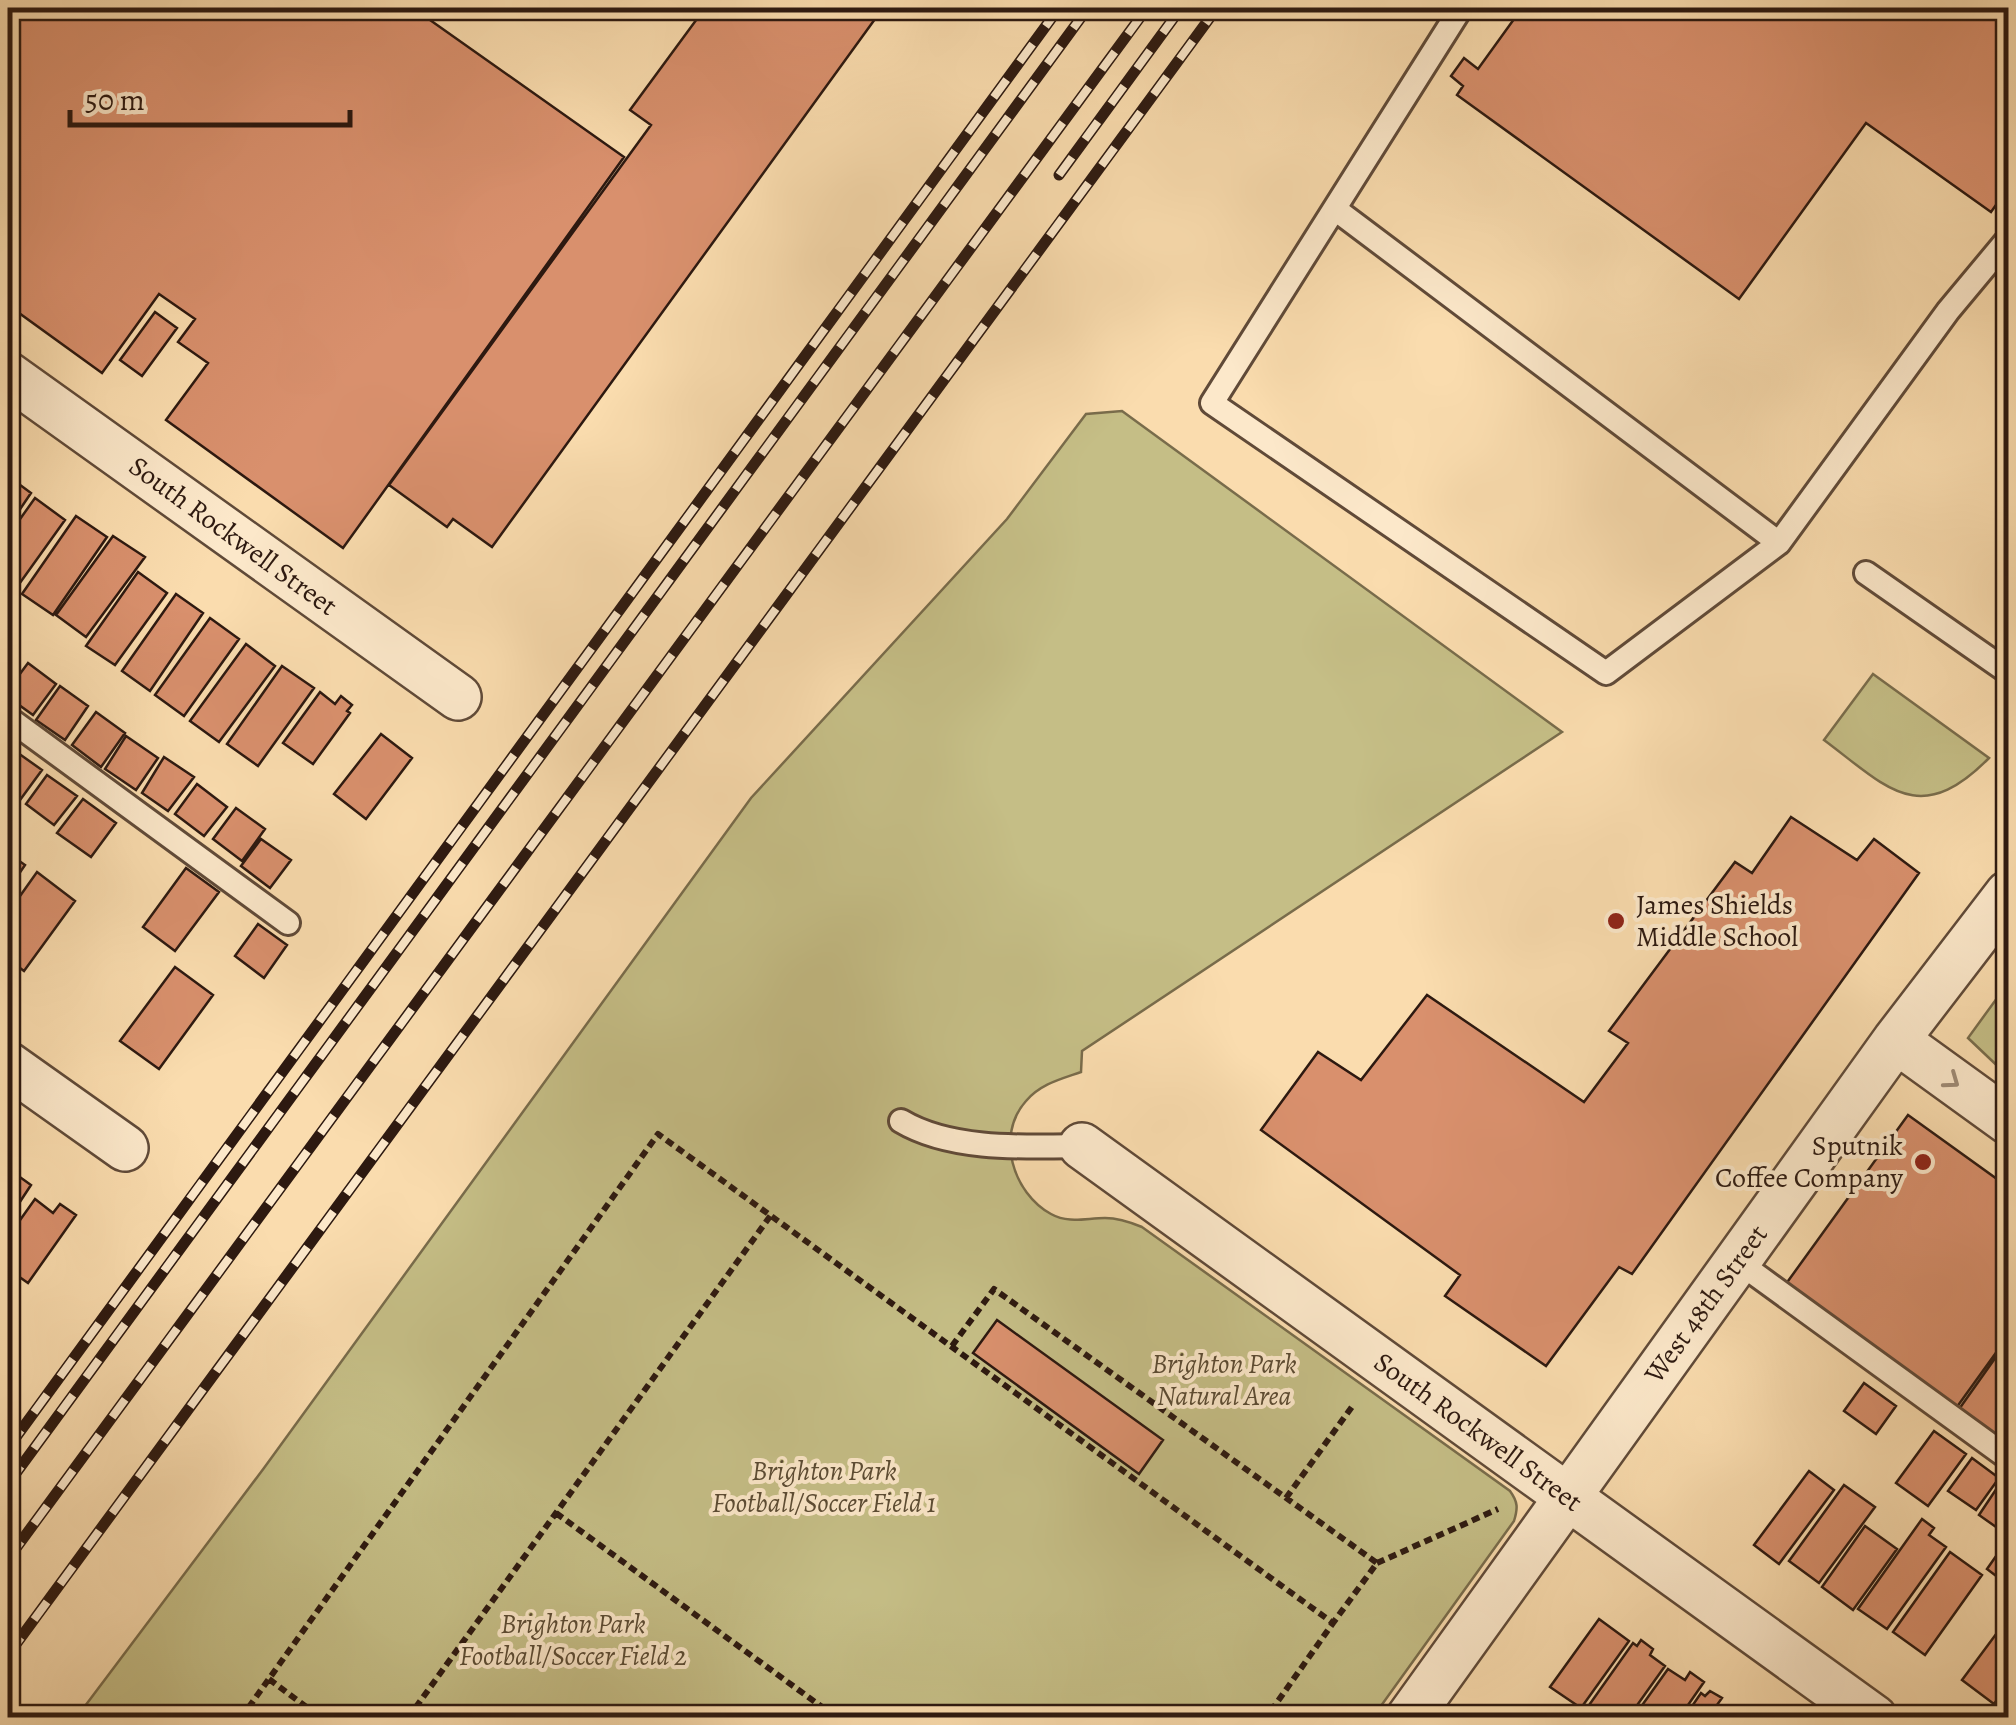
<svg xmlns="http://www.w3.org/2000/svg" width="2016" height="1725" viewBox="0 0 2016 1725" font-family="Alegreya,serif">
<rect width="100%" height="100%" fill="#fadcae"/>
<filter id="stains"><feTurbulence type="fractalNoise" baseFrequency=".002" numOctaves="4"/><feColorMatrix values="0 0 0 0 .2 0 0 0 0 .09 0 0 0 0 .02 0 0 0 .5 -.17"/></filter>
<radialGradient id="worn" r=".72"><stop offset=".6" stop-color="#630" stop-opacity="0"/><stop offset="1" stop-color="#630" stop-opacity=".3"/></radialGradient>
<path fill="#c5be86" stroke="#796c4b" stroke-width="2.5" d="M 1122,411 L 1562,732 L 1082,1051 L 1081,1072 C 1061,1079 1040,1084 1026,1101 C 995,1136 1013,1193 1051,1214 C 1069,1224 1086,1218 1105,1218 C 1118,1218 1130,1222 1142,1227 L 1510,1491 C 1518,1502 1518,1508 1514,1521 L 1373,1717 L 76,1718 L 264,1468 L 751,798 L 1007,519 L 1086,414 Z
M 1873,674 L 1989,758 C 1919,829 1887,787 1824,740 Z
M 2008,983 L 2008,1076 L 1968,1038 Z"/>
<path fill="#d9906d" stroke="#2d1910" stroke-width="2.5" d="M 8,8 L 413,8 L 624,157 L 343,548 L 166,420 L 208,363 L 178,342 L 195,319 L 159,294 L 102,373 L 8,305 Z
M 705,8 L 883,8 L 492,547 L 453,519 L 447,527 L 389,485 L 651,125 L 630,110 Z
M 1522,8 L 2008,8 L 2008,188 L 1991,212 L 1866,123 L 1739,299 L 1457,95 L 1463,86 L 1451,76 L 1464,58 L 1478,69 Z
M 155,312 L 177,328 L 142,376 L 120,360 Z
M 8,476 L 31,493 L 8,527 Z
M 35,498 L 65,520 L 12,594 L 8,591 L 8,536 Z
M 76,516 L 107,537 L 53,615 L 22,594 Z
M 113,536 L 145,557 L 86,637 L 56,615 Z
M 138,572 L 167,593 L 115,665 L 86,646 Z
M 176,594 L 203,613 L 150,691 L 122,671 Z
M 210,618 L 239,639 L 184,716 L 155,695 Z
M 246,644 L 275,666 L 219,742 L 190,721 Z
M 28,663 L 56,684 L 33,715 L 8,697 L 8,690 Z
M 282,666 L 314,688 L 258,766 L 227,744 Z
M 60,686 L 88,706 L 65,740 L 36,720 Z
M 320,692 L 335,704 L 341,696 L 352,705 L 347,711 L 350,713 L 313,764 L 283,743 Z
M 96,712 L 125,733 L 101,767 L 72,745 Z
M 381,734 L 412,758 L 366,819 L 334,794 Z
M 126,736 L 158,758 L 136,790 L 105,769 Z
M 18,753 L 42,770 L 20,800 L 8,792 L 8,767 Z
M 164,757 L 194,777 L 168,811 L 142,793 Z
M 47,775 L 77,796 L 54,825 L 26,804 Z
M 197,784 L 227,807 L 204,836 L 175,814 Z
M 83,799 L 116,823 L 91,857 L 57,833 Z
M 236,808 L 265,829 L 242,861 L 213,839 Z
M 1791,817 L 1857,860 L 1874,839 L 1919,873 L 1632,1274 L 1619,1267 L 1546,1366 L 1445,1296 L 1460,1275 L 1261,1130 L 1318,1052 L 1361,1080 L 1427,995 L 1584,1102 L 1628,1043 L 1609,1031 L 1735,862 L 1752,873 Z
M 261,839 L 291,860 L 270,888 L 241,866 Z
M 8,853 L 25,865 L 8,890 Z
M 186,868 L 219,892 L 175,951 L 143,927 Z
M 37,872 L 75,901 L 24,971 L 8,959 L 8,913 Z
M 258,924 L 287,945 L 264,978 L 235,956 Z
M 175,967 L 213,995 L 159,1069 L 120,1041 Z
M 1908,1115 L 2008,1187 L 2008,1336 L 1954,1411 L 1783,1288 Z
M 17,1175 L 31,1185 L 8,1220 L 8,1182 L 11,1184 Z
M 35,1199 L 53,1213 L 60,1204 L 76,1215 L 28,1283 L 8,1269 L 8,1237 Z
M 997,1320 L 1163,1440 L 1139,1474 L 973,1353 Z
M 2008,1340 L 2008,1449 L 1957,1412 Z
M 1864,1383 L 1896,1406 L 1876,1434 L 1844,1411 Z
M 1934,1431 L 1966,1454 L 1928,1506 L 1896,1483 Z
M 1972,1458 L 1999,1478 L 1976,1510 L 1948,1491 Z
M 1809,1471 L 1834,1490 L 1779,1564 L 1754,1545 Z
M 2001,1482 L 2008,1487 L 2008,1530 L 2006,1534 L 1979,1515 Z
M 1844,1485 L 1875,1507 L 1819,1583 L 1789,1561 Z
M 1922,1519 L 1934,1528 L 1929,1535 L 1946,1547 L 1887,1629 L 1858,1609 Z
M 1865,1526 L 1897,1549 L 1853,1610 L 1822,1587 Z
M 2008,1539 L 2008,1585 L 1987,1569 Z
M 1950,1552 L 1982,1575 L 1925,1655 L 1893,1632 Z
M 2008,1618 L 2008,1684 L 1994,1704 L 1962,1680 Z
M 1599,1619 L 1629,1641 L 1581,1708 L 1550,1687 Z
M 1641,1640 L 1653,1649 L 1650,1655 L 1665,1666 L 1628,1718 L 1600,1718 L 1587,1708 L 1633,1643 L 1637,1646 Z
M 1668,1669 L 1685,1680 L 1690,1672 L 1704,1682 L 1679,1718 L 1633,1718 Z
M 1710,1691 L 1722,1698 L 1717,1705 L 1732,1715 L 1731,1718 L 1684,1718 L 1701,1693 L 1705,1696 Z"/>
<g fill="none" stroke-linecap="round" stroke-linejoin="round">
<defs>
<path id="service" d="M 1461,8 L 1212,403 L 1606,673 L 1779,543 L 1948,311 L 2008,239
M 1335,209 L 1779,543
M 1866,573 L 2008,672
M 8,718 L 288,923
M 901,1121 C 951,1151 1026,1147 1082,1146
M 1737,1261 L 2008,1458"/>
<path id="minor" d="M 8,375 L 458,697
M 1896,1040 L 2008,1121
M 8,1065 L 125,1148
M 1082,1146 L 1874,1718
M 1409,1718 L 1896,1040 L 2008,894"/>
</defs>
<use href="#service" stroke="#604a38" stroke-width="28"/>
<use href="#minor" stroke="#604a38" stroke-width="50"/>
<path stroke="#2d1910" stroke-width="6" stroke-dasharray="8 5" stroke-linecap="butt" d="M 952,1346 L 994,1289 L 1377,1563 L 1333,1623
M 1286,1498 L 1354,1404
M 556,1513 L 837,1718
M 1377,1563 L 1498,1509
M 269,1679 L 321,1718
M 241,1718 L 658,1134 L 1333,1623 L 1266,1718
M 408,1718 L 771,1215"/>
<use href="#service" stroke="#fce8ca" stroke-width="22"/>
<use href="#minor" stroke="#fce8ca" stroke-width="45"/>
<defs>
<path id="rail" d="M 1059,175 L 1181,8
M 8,1448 L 1059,8
M 8,1484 L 1088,8
M 8,1559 L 1147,8
M 8,1655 L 1217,8"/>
</defs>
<use href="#rail" stroke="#2d1910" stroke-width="11"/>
<use href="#rail" stroke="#fce8ca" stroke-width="8" stroke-dasharray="22" stroke-linecap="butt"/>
</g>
<defs><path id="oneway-chevron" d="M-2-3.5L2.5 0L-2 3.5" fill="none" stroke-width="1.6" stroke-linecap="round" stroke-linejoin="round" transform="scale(2.5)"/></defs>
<use stroke="#9f8b76" href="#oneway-chevron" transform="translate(1952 1081) rotate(36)"/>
<g fill="#8f2418" stroke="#fce8ca" stroke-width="4">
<circle cx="1616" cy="921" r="10"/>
<circle cx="1923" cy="1162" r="10"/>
</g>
<g text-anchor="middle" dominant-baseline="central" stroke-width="8" stroke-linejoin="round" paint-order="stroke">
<g font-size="28" fill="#2d1910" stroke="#fce8ca">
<text transform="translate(233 536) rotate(36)">South Rockwell Street</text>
<text transform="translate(1706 1304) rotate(-54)">West 48th Street</text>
<text transform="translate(1478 1432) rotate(36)">South Rockwell Street</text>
</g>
<g font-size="28" fill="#2d1910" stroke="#fce8ca" text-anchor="start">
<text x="1636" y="905">James Shields<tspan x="1636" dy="32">Middle School</tspan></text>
<text x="1903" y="1146" text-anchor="end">Sputnik<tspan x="1903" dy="32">Coffee Company</tspan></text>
</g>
<g font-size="28" font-style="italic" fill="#5b4b33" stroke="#fce8ca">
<text x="1224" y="1364">Brighton Park<tspan x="1224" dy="32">Natural Area</tspan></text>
<text x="824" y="1471">Brighton Park<tspan x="824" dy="32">Football/Soccer Field 1</tspan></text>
<text x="573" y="1624">Brighton Park<tspan x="573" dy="32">Football/Soccer Field 2</tspan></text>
</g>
</g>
<rect width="2016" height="1725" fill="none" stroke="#fadcae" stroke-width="40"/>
<rect x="10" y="10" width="1996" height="1705" fill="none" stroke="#2d1910" stroke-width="5"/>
<rect x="20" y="20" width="1976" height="1685" fill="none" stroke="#2d1910" stroke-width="2.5"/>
<path d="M70 110v15h280v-15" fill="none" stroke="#2d1910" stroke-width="5"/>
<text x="85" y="110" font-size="30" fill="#2d1910" stroke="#fce8ca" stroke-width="8" paint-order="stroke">50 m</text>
<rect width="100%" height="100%" filter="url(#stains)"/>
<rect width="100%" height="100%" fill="url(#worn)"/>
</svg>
